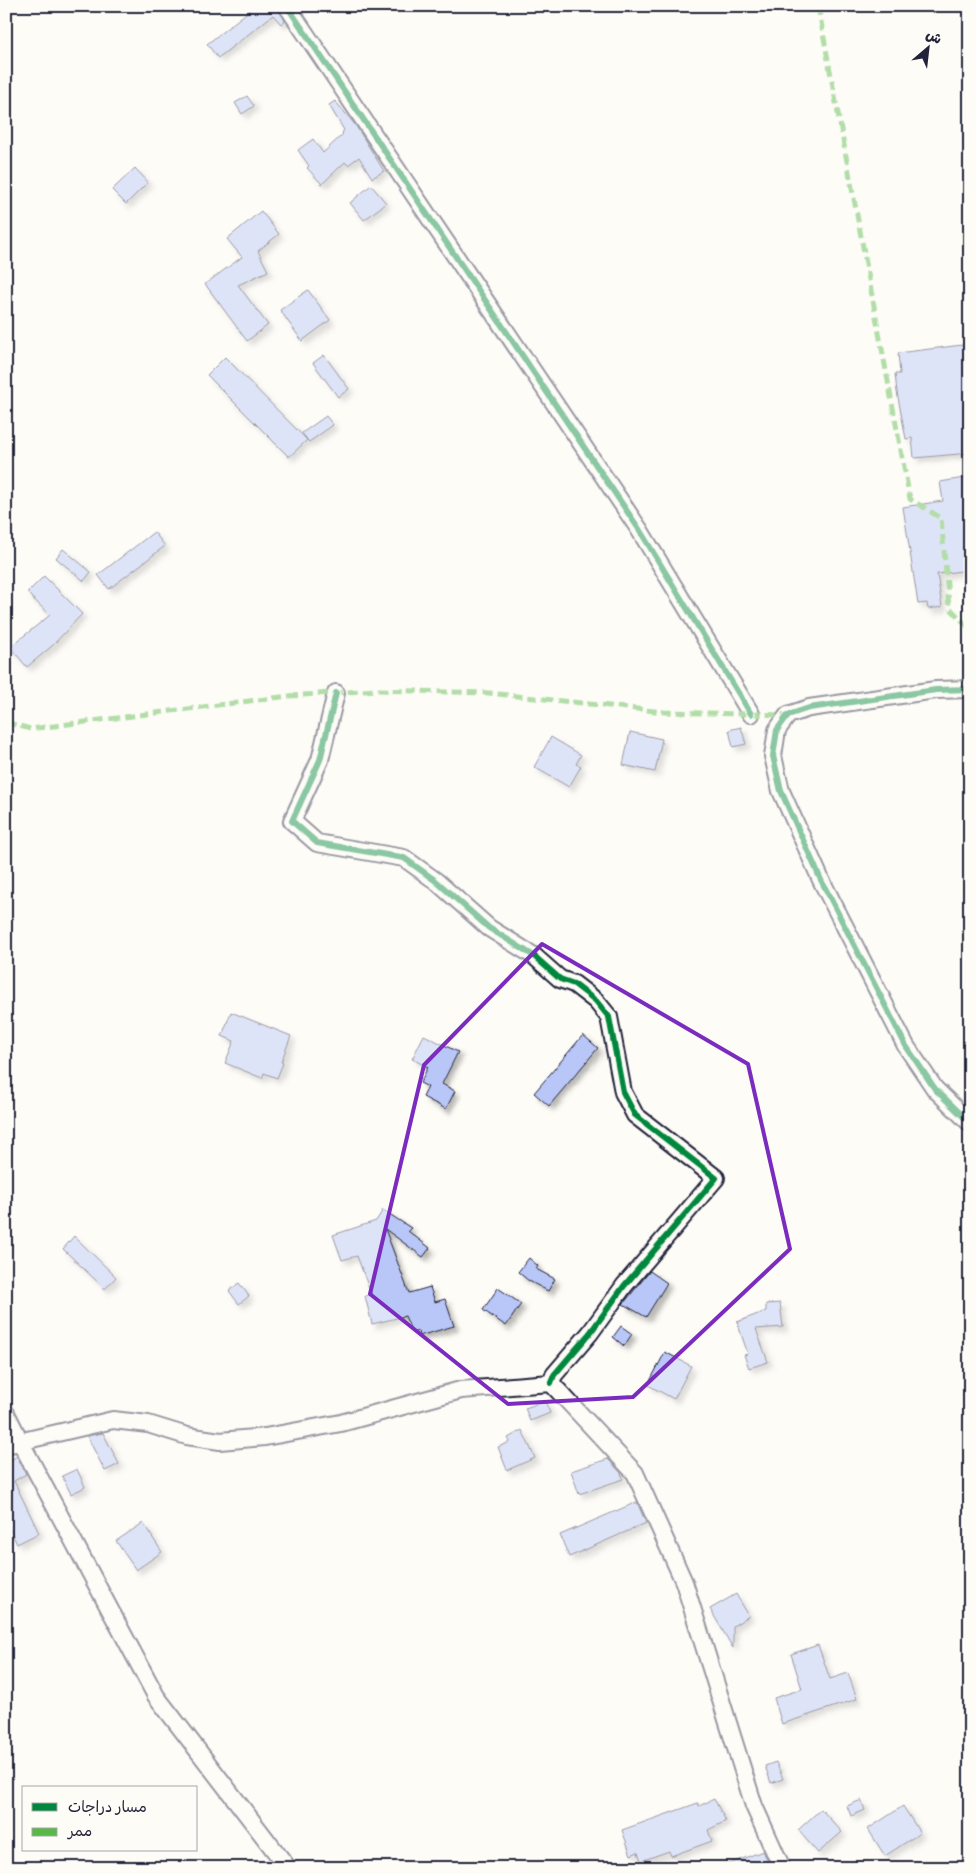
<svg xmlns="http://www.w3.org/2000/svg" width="976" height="1874" viewBox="0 0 976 1874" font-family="Delius,'Playpen Sans Arabic',sans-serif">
<defs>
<filter id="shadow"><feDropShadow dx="4.5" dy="4.5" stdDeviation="2.5" flood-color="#0004"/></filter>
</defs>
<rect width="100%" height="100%" fill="#fdfcf7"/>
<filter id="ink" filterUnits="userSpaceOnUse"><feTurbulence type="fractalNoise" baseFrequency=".02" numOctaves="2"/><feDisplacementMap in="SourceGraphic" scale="10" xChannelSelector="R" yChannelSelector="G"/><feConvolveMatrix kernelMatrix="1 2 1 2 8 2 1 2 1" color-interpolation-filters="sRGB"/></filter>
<g filter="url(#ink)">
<path fill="#b9c7f8" stroke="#22223b" filter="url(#shadow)" d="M 255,6 L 277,6 L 285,21 L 281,24 L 273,15 L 218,58 L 207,44 Z
M 247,96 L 254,106 L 242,114 L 235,103 Z
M 335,101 L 356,126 L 384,171 L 372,178 L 359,157 L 348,165 L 345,162 L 322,184 L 307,168 L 309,166 L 298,150 L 313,139 L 323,153 L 343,134 L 342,133 L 344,130 L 329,105 Z
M 135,168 L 148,182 L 126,204 L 112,190 Z
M 371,185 L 386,203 L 364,220 L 350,203 Z
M 261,211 L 279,234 L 258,251 L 268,271 L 238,285 L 268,325 L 247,341 L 205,284 L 242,257 L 227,239 Z
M 308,290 L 330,320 L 302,341 L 280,310 Z
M 970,344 L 970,453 L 914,458 L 912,438 L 906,439 L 897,392 L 895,374 L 900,374 L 898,353 Z
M 324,355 L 349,389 L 338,397 L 313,363 Z
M 225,357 L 307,440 L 289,457 L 207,375 Z
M 326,416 L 333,425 L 309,442 L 302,433 Z
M 970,477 L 970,570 L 937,574 L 942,607 L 928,609 L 927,603 L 918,604 L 903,507 L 943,501 L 940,482 Z
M 154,532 L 165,546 L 109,589 L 98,575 Z
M 63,549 L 91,572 L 84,581 L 56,558 Z
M 44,576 L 82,614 L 52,646 L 27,667 L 10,647 L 50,615 L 27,593 Z
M 741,727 L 746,744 L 733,747 L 729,730 Z
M 630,732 L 662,739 L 655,772 L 623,765 Z
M 551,737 L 581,755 L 576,764 L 581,766 L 569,787 L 534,767 Z
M 231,1012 L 291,1036 L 281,1062 L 283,1063 L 277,1078 L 264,1073 L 262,1078 L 225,1063 L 234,1041 L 222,1036 Z
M 424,1035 L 458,1052 L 442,1084 L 455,1091 L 446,1109 L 423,1097 L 428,1087 L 420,1083 L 428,1067 L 412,1059 Z
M 583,1035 L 598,1048 L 549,1106 L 534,1093 Z
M 383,1210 L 411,1228 L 408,1231 L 430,1248 L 423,1257 L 385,1229 L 409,1293 L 430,1287 L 435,1302 L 445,1299 L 454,1326 L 419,1336 L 418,1331 L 412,1333 L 405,1316 L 372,1324 L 365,1296 L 371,1294 L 357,1256 L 342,1260 L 333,1235 L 376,1221 Z
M 74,1236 L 116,1277 L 105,1289 L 63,1249 Z
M 529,1258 L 538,1266 L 536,1269 L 555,1279 L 548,1291 L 529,1281 L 518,1272 Z
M 650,1271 L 667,1283 L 646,1317 L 623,1304 Z
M 239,1283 L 249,1296 L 239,1304 L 229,1291 Z
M 498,1288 L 521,1304 L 506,1326 L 483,1310 Z
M 780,1303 L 783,1327 L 756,1329 L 768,1362 L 749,1368 L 744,1355 L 748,1354 L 737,1322 L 766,1311 L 766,1304 Z
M 621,1326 L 632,1334 L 624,1346 L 613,1337 Z
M 665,1352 L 691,1366 L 674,1399 L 648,1385 Z
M 545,1401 L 550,1413 L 530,1421 L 525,1408 Z
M 522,1430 L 535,1458 L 507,1470 L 498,1447 L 510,1442 L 508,1438 Z
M 103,1433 L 119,1464 L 105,1471 L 87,1436 Z
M 17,1456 L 26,1474 L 14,1481 L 39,1533 L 17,1544 L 6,1522 L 6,1463 Z
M 608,1459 L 621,1473 L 623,1479 L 579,1494 L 571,1471 Z
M 77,1469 L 85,1487 L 71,1494 L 62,1476 Z
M 637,1502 L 646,1523 L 569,1557 L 560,1535 Z
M 143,1523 L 162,1552 L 136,1570 L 116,1541 Z
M 736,1594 L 749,1616 L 733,1626 L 733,1648 L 710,1609 Z
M 818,1645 L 830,1679 L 848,1673 L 857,1699 L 782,1724 L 774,1698 L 802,1689 L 791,1654 Z
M 776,1762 L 783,1779 L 771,1783 L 765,1766 Z
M 714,1799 L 726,1821 L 708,1830 L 712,1841 L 671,1856 L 669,1851 L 641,1861 L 638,1852 L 631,1855 L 622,1830 L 698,1803 L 699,1806 Z
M 861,1800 L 865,1810 L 851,1816 L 847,1806 Z
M 903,1806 L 920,1833 L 885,1856 L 868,1829 Z
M 821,1809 L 842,1832 L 818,1853 L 798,1830 Z
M 763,1851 L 771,1868 L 721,1868 L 721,1867 Z"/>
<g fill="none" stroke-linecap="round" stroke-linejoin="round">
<defs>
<path id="street" d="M 287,6 L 639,529 L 751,714
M 970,689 L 936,690 L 809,708 L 788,715 L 777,730 L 773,756 L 781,791 L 821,880 L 906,1046 L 935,1089 L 970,1123
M 336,693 L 320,760 L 292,821 L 317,843 L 404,858 L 436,881 L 489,928 L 534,956 L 560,979 L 574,984 L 596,1001 L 609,1017 L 623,1092 L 635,1115 L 716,1178 L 624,1286 L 590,1333 L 554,1375 L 551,1383
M 551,1383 L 635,1473 L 684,1582 L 754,1806 L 782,1868
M 6,1413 L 20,1441 L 156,1696 L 288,1868
M 6,1445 L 113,1420 L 148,1424 L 187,1436 L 220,1441 L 265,1437 L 341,1423 L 461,1390 L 551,1383"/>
</defs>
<use href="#street" stroke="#22223b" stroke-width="20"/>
<use href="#street" stroke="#fdfcf7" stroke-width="16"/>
<path stroke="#58b947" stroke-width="5" stroke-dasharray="10 5" stroke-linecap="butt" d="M 818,6 L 910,499 L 941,518 L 949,607 L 970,629
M 6,722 L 30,729 L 289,696 L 377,690 L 489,693 L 664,712 L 788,715"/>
<defs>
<path id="cycleway" d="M 287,6 L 639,529 L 751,714
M 970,689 L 936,690 L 809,708 L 788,715 L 777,730 L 773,756 L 781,791 L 821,880 L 906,1046 L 935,1089 L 970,1123
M 336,693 L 320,760 L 292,821 L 317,843 L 404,858 L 436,881 L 489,928 L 534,956 L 560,979 L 574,984 L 596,1001 L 609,1017 L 623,1092 L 635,1115 L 716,1178 L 624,1286 L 590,1333 L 554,1375 L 551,1383"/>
</defs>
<use href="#cycleway" stroke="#fdfcf7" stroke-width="9"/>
<use href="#cycleway" stroke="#00873e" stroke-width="6"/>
</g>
</g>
<path d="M0 0H976V1874H0ZM 542,944 L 748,1064 L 790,1249 L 633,1397 L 508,1404 L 370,1294 L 424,1065 Z" fill="#fdfcf7" fill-opacity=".55" fill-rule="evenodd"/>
<path fill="none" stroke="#7b2cbf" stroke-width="4" stroke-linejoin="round" d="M 542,944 L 748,1064 L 790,1249 L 633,1397 L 508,1404 L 370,1294 L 424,1065 Z"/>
<rect width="976" height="1874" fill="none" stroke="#fdfcf7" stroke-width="25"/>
<rect x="12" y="12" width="951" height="1849" fill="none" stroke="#22223b" stroke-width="2" filter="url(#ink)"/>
<rect x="22" y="1786" width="175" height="65" fill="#fdfcf7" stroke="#a5a5ac"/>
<rect x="32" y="1803" width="25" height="8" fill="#00873e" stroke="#a5a5ac"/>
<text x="68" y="1812" font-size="15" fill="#22223b">مسار دراجات</text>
<rect x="32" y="1828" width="25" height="8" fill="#58b947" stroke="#a5a5ac"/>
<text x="68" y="1836" font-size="15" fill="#22223b">ممر</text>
<g transform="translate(928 48) rotate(28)" stroke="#fdfcf7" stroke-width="4" paint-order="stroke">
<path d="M0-4L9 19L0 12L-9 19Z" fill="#22223b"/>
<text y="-8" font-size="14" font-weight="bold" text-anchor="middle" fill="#22223b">ش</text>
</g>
</svg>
